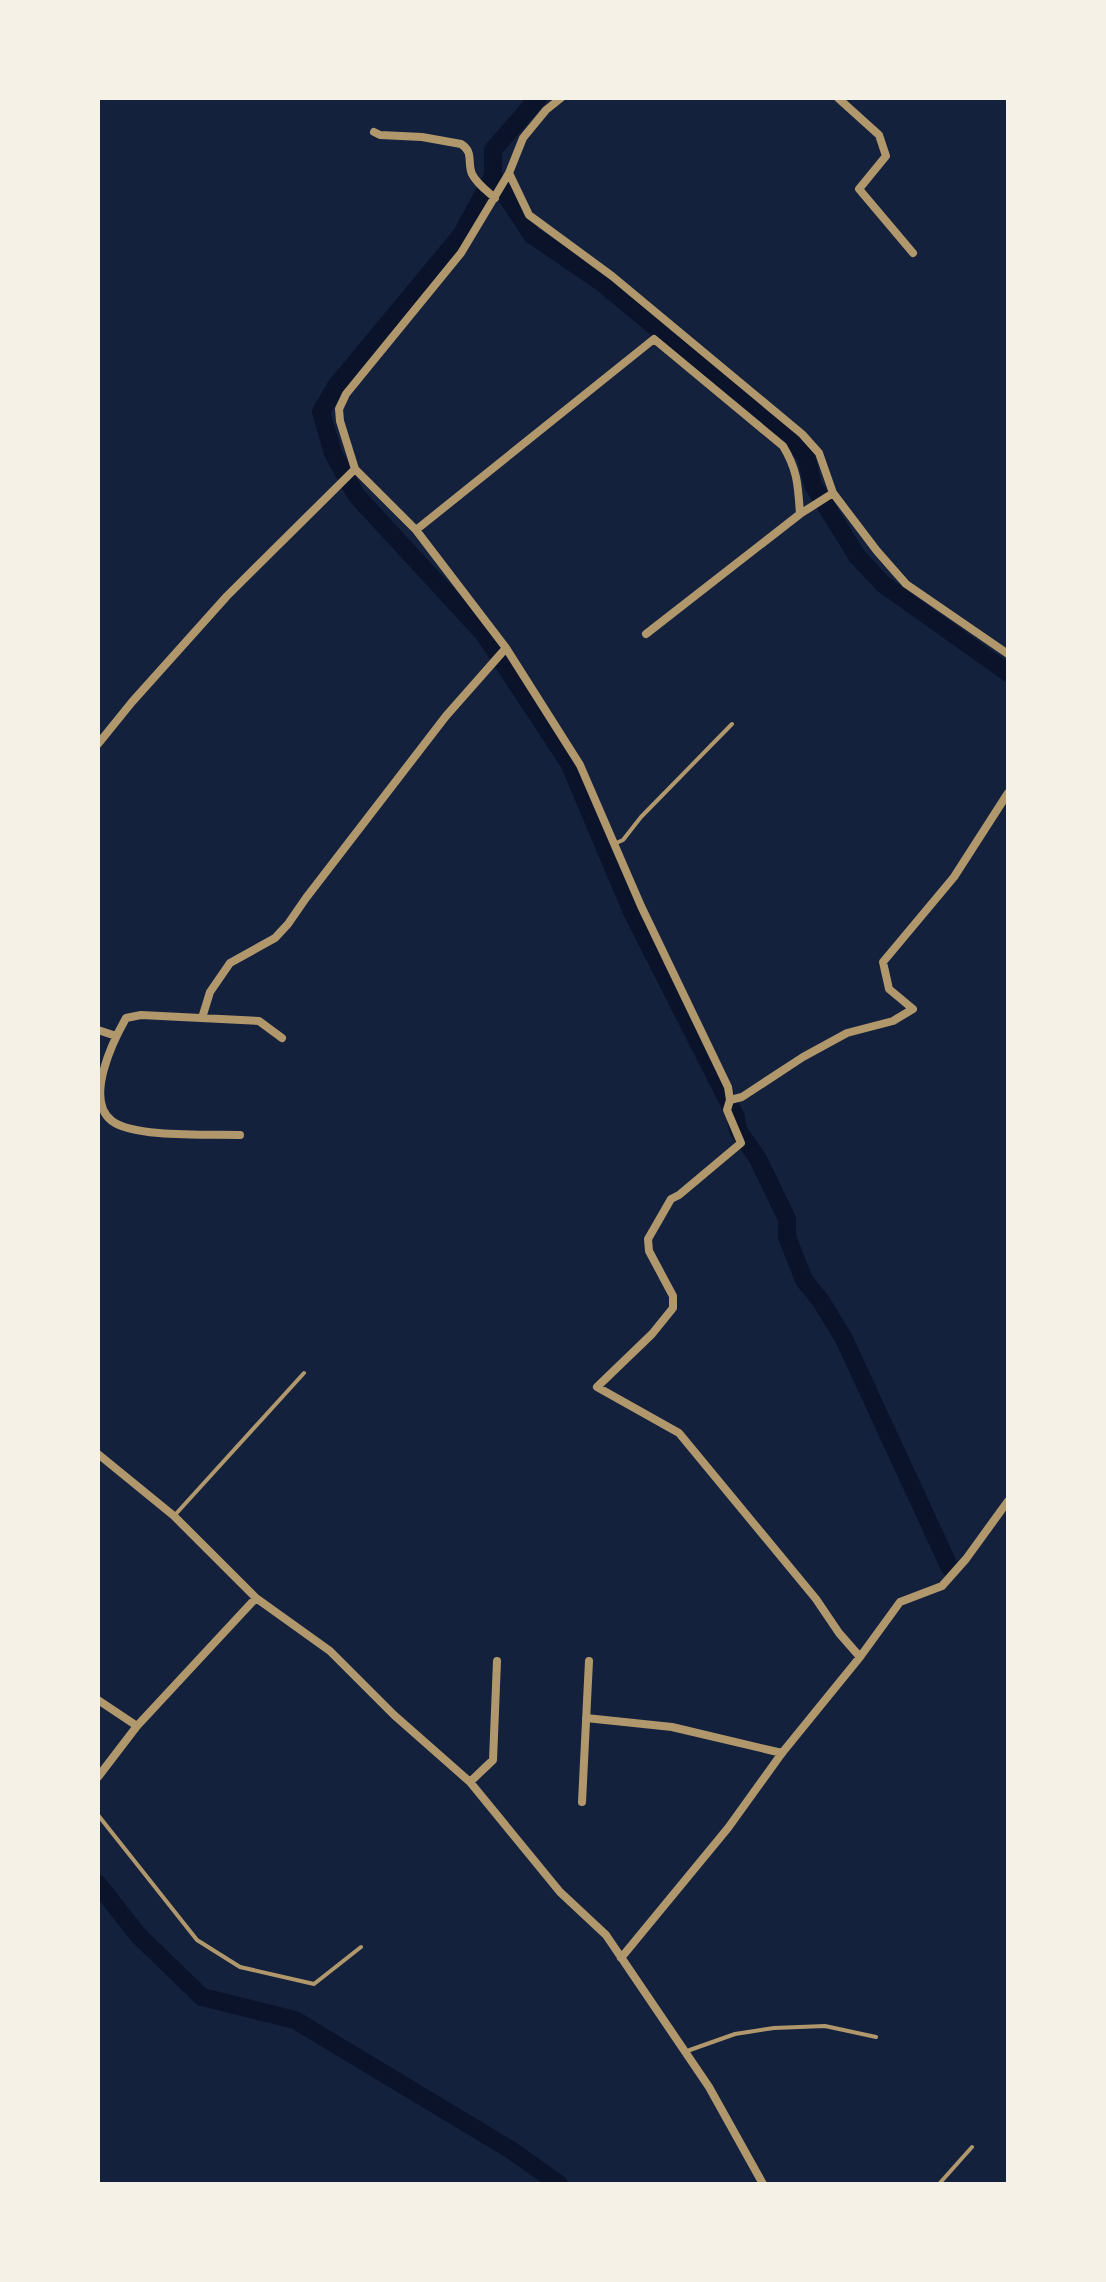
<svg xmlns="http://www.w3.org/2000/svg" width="1106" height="2282" viewBox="0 0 1106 2282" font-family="'IBM Plex Serif',serif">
<rect width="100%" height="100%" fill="#14213d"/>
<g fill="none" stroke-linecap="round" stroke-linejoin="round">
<path stroke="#0b132b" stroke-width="18" d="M 538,98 L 493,150 L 493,176 L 532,235 L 601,282 L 787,436 L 806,456 L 813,485 L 857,556 L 883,584 L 1008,673
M 493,176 L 462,234 L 336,386 L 321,412 L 333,453 L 356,495 L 484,634 L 569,763 L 632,912 L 736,1117 L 738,1130 L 758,1159 L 787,1219 L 787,1237 L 804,1280 L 821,1301 L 844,1339 L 950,1568
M 98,1884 L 138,1935 L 202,1997 L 295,2020 L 511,2150 L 559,2184"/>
<path stroke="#b1986c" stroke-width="4" d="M 614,844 L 623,840 L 641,817 L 732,724
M 174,1516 L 304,1373
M 98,1815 L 197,1940 L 240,1967 L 314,1984 L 361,1947
M 687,2051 L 735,2034 L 774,2028 L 825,2026 L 876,2037
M 939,2184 L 972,2147"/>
<path stroke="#b1986c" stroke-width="8" d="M 561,98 L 546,110 L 523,138 L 509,173 L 461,253 L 346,394 L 339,409 L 340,421 L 355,469 L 416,530 L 506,648 L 580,765 L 641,906 L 728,1087 L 730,1100 L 727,1110 L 741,1143 L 679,1195 L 671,1199 L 648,1239 L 649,1251 L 673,1296 L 673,1308 L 652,1334 L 597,1387 L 679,1433 L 816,1599 L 839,1633 L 860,1657
M 838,98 L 879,135 L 886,156 L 859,189 L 913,253
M 374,132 L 380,135 L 422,137 L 461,144 C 474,152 467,162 472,174 C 477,184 487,191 495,198
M 509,173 L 529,215 L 612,276 L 802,434 L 819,453 L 833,493 L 877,551 L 906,584 L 1008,654
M 800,514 L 833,493
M 416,530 L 654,339 L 783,446 C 798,471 798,486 800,514 L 646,634
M 98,744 L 132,702 L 227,596 L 355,469
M 202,1018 L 210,992 L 230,963 L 275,938 L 288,924 L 306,898 L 446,716 L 506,648
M 98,1030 L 116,1036
M 730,1100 L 742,1097 L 803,1057 L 847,1033 L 893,1021 L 913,1009 L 889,989 L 883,962 L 954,877 L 1008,793
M 240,1135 C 211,1134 134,1138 112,1121 C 84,1100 113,1041 126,1018 L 141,1015 L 259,1021 L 282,1038
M 98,1454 L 174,1516 L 256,1598 L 330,1651 L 394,1715 L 470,1782 L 560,1892 L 606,1935 L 709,2087 L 763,2184
M 98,1700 L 137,1726
M 586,1718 L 672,1727 L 782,1753
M 98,1777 L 137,1726 L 256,1598
M 470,1782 L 493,1760 L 497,1661
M 582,1802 L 589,1661
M 621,1958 L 728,1828 L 782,1753 L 860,1657 L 900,1602 L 942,1586 L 966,1559 L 1008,1501"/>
</g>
<rect width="1106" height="2282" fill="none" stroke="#f6f1e7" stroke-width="200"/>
</svg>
